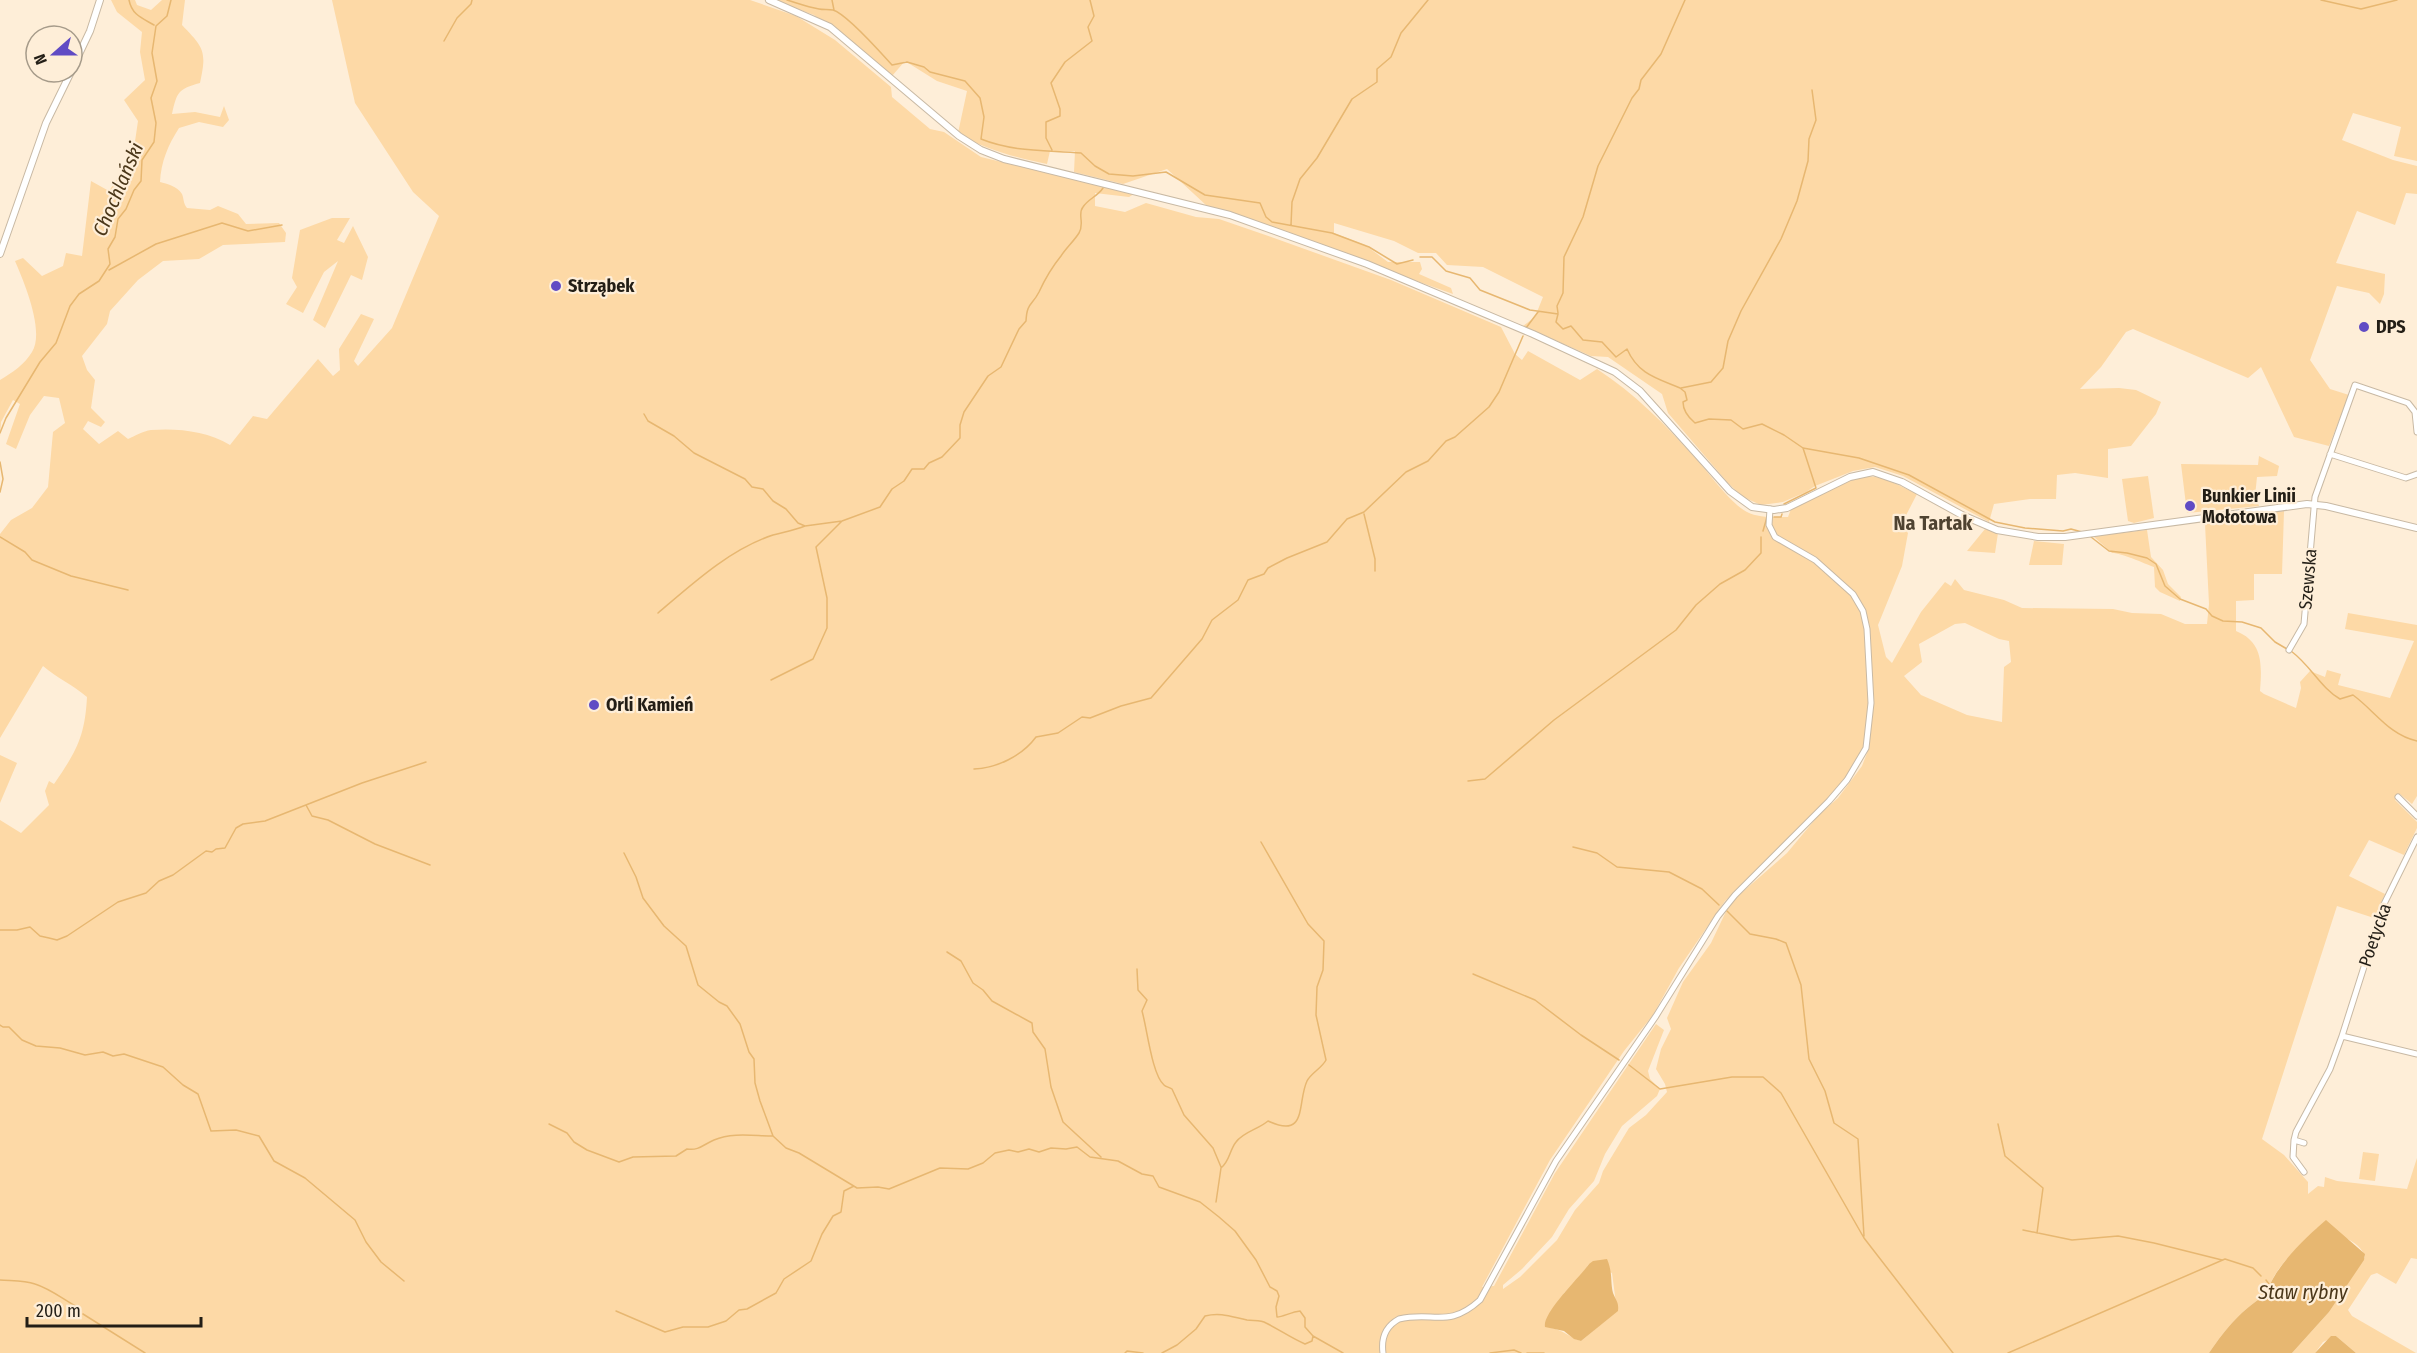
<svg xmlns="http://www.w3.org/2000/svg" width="2417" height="1353" viewBox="0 0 2417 1353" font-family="'Fira Sans Condensed',sans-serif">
<rect width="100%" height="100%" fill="#feeed8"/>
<path fill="#fdd9a6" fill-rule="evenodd" d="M 111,0 L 135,0 L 137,5 L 151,10 L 162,0 L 185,0 L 182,25 C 204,48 207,51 200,83 C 178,89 177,92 172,114 L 195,112 L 220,117 L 224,106 L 229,120 L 223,127 L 199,122 L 179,128 C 168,145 161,162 160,182 C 167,184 177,186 182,194 C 184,199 183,203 187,208 L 210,210 L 218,206 L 238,214 L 246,224 L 279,223 L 286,233 L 285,242 L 223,245 L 199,259 L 163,261 L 138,280 L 110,311 L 107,324 L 82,356 L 87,370 L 95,380 L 91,408 L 105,422 L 101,427 L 88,421 L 83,429 L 99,444 L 118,431 L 128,439 C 135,436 143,431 151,430 C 178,428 207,431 230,445 L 253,416 L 267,419 L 318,359 L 333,376 L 340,370 L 339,349 L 361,314 L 374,319 L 354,361 L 358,366 L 392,328 L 439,216 L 413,192 L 355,103 L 332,0 L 750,0 L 796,16 L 835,40 L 891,87 L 892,97 L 930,129 L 944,132 L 981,157 L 1134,194 L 1129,197 L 1095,193 L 1095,206 L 1125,212 L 1146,203 L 1196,217 L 1219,219 L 1274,238 L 1391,280 L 1501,327 L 1515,354 L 1522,360 L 1528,351 L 1580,380 L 1597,369 C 1634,393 1667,426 1696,459 C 1710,474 1729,502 1747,512 C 1758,518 1775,517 1788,517 L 1791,509 L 1857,477 C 1880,473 1896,484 1917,494 L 1901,525 L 1908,533 L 1902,566 L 1878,625 L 1886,657 L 1892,663 L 1921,612 L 1945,582 L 1951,586 L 1955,579 L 1964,590 L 2004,600 L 2022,608 L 2113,609 L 2132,613 L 2161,614 L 2185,624 L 2207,624 L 2209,604 L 2205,524 L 2284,511 L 2282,574 L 2254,574 L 2254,600 L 2236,601 L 2236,631 C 2263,642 2262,664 2260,691 L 2264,694 L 2296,708 L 2301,688 L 2300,682 L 2310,671 L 2325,677 L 2327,670 L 2341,674 L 2338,685 L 2390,698 L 2414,641 L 2345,629 L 2348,613 L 2417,625 L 2417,796 L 2412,804 L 2400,794 L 2395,800 L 2417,822 L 2417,828 L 2404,855 L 2369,840 L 2349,876 L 2385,894 L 2374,918 L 2337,906 L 2262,1139 L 2284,1155 L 2308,1182 L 2308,1194 L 2318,1186 L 2324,1187 L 2325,1177 L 2337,1181 L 2407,1189 L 2417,1158 L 2417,1259 L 2411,1258 L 2396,1284 L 2377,1273 L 2371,1275 L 2348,1310 L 2352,1316 L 2416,1353 L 2356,1353 L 2336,1336 L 2323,1342 L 2315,1353 L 2292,1353 L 2329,1312 L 2365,1257 C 2360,1239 2332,1233 2317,1228 C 2300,1247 2272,1268 2267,1294 C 2240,1311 2227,1327 2209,1353 L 0,1353 L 0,820 L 21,833 L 49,805 L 45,791 L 49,781 L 54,784 C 76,752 85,737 87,697 C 73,685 57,678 43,666 L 0,738 L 0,534 L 11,520 L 32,508 L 48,487 L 53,432 L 65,423 L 59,398 L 44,396 L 30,415 L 16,449 L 6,444 L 20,404 L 13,400 L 1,422 L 0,437 L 0,380 C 12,373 25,364 32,352 C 45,331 24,282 15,261 L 23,258 L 42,276 L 63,266 L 66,253 L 82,256 L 91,181 L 109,191 L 133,155 L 138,121 L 124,100 L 145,80 L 140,52 L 142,32 L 117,12 ZM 1965,623 L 1999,639 L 2009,641 L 2011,662 L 2004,667 L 2002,722 L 1967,715 L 1921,695 L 1904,676 L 1922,662 L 1919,644 L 1955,624 ZM 1869,748 L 1862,766 L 1838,798 L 1818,816 L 1787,853 L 1730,903 L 1711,943 L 1683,982 L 1667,1018 L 1671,1029 L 1661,1049 L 1656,1069 L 1665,1084 L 1667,1092 L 1646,1115 L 1629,1128 L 1603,1171 L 1599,1183 L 1575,1210 L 1557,1240 L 1520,1277 L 1503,1289 L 1503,1285 L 1522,1269 L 1552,1237 L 1569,1209 L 1594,1181 L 1605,1154 L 1622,1126 L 1657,1096 L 1660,1089 L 1650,1079 L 1648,1071 L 1664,1030 L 1656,1024 L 1555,1173 L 1494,1286 L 1482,1287 L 1550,1160 L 1624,1051 L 1653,1015 L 1679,968 L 1725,901 L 1775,857 L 1837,791 L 1864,751 ZM 1589,1264 L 1612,1273 L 1617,1311 L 1581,1341 C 1570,1338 1564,1330 1551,1328 L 1564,1293 L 1575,1283 Z
M 774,0 L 2417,0 L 2417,161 L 2394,156 L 2401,127 L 2353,113 L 2342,140 L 2393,160 L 2417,166 L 2417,194 L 2406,193 L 2395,225 L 2357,211 L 2336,263 L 2385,274 L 2384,294 L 2380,304 L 2369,293 L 2337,286 L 2310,360 L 2330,389 L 2349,395 L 2329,446 L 2294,437 L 2261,367 L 2248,378 L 2133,329 L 2126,332 L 2101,367 L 2080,389 L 2119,388 L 2136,390 L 2161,402 L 2156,414 L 2131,446 L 2108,449 L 2108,478 L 2075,473 L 2057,475 L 2056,499 L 2030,499 L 1994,504 L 1989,522 L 1903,476 L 1875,467 L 1853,471 L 1815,486 L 1806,492 L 1783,502 L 1761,505 L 1743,497 L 1728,483 L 1668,413 L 1662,394 L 1608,357 L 1591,356 L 1523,326 L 1535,317 L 1543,297 L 1483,267 L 1447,265 L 1436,253 L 1418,253 L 1394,241 L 1334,223 L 1334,233 L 1365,245 L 1388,262 L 1420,262 L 1422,269 L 1419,274 L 1451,288 L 1453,294 L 1207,206 L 1167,169 L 1123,184 L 1074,172 L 1075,151 L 1050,151 L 1047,164 C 1014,157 986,150 958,133 L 967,91 L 937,81 L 905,61 L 892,76 L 814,15 Z
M 332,218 L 350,218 L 337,240 L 344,243 L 353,226 L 368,257 L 362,280 L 351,275 L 325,328 L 313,320 L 338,261 L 324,272 L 303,313 L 286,304 L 297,287 L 292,278 L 300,230 Z
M 2259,456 L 2279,466 L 2277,476 L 2257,477 L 2255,496 L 2259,506 L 2187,513 L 2181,464 L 2258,465 Z
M 2148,476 L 2154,518 L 2134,523 L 2128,521 L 2122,479 Z
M 1985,529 L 1998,533 L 1995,553 L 1967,551 Z
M 2147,530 L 2151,557 L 2163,570 L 2168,584 L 2181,597 L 2180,601 L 2160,592 L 2155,587 L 2154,567 C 2143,563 2122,553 2112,553 L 2093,536 Z
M 2034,541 L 2064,544 L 2062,565 L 2029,565 Z
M 0,755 L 17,763 L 0,803 Z
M 2363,1152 L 2379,1154 L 2375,1181 L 2359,1179 Z"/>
<path fill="#e7b771" d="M 2326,1220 L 2365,1254 L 2364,1260 L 2329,1312 L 2292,1353 L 2209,1353 C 2227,1327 2240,1311 2267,1294 C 2272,1269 2307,1236 2326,1220 Z
M 1607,1259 C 1613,1273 1610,1281 1613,1293 C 1616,1301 1619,1302 1618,1311 L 1581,1341 L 1574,1339 L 1564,1331 L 1545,1327 C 1542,1313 1580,1277 1589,1264 L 1593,1261 Z
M 2331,1336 L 2336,1336 L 2356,1353 L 2315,1353 Z"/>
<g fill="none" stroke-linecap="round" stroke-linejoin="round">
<path stroke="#e7b771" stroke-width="1.5" d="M 129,0 C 132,15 142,18 154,25
M 787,0 C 797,3 808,7 819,9 C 823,10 829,9 833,10 C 847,14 881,53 892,65 L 907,62 L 924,67 L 930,72 L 965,81 L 980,98 L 984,117 L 981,139 C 1013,152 1046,150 1081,153 L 1095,166 L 1109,174 L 1133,176 L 1166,172 L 1205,195 L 1260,203 L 1266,217 L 1272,222 L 1332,233 L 1369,247 L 1397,264 L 1413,260
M 832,0 L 834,10
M 2321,0 L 2361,9 L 2397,0
M 444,41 L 457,18 L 471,4 L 472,0
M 1052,150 L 1046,138 L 1046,122 L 1060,116 L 1060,109 L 1051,83 L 1065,62 L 1092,41 L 1088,27 L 1094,16 L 1090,0
M 1291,225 L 1292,202 L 1300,179 L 1317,158 L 1352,99 L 1377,82 L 1377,69 L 1391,57 L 1401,33 L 1428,0
M 1420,257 L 1432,257 L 1446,271 L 1470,278 L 1480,290 L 1530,310 L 1558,314 L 1556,322 L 1563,329 L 1571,326 L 1583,340 L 1602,342 L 1616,357 L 1627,349 C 1638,374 1656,378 1680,388 L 1685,392 L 1687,400 L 1683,402 C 1683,411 1689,418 1695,423 L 1709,419 L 1731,420 L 1743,429 L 1762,424 L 1784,435 L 1803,448 L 1859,458 L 1909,475 L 1995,522 L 2025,528 L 2063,531 L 2071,529 L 2082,532
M 109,270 L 156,244 L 222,223 L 248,231 L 282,225
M 1558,313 L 1557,306 L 1563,293 L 1564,257 L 1583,217 L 1598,166 L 1632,98 L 1639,89 L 1641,80 L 1661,54 L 1685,0
M 1526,328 L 1538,312
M 1681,388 L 1711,382 L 1723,368 L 1728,341 L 1741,311 L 1781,239 L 1797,201 L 1808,161 L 1809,139 L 1816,120 L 1812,90
M 644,414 L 648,421 L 674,436 L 694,453 L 745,479 L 752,487 L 763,489 L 773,501 L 786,509 L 798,523 L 805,526 L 842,521 L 880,507 L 892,489 L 904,481 L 912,469 L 924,469 L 929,463 L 942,457 L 960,438 L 960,425 L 964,412 L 988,376 L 1001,367 L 1019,329 L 1026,321 C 1027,302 1032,306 1039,292 C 1045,279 1052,267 1061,256 C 1066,248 1074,241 1079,233 C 1085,223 1077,214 1083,207 C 1088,199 1098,196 1103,188
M 0,433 L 6,418 L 40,362 L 56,343 L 70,306 L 79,294 L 99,281 L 110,264 L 108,249 L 115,237 L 118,219 L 126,209 L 134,190 L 141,181 L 142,160 L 154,142 L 156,123 L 151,98 L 157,81 L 152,53 L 156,26 L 167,16 L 171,0
M 0,462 L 3,479 L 0,492
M 1784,504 L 1816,488 L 1803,448
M 1364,514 L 1375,559 L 1375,571
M 1774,517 L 1781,517 L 1782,514
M 1763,531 L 1767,517
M 0,537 L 25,552 L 32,560 L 71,576 L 128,590
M 2091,537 L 2109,551 L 2127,553 L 2147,558 L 2156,564 L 2165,586 L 2180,599 L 2206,609 L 2212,616 L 2223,621 L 2242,622 L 2261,628 L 2275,642 L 2287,649
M 658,613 C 692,584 730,549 773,535 C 784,532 795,530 805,526
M 2291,651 C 2311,666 2321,688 2340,699 L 2353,695 C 2375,711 2389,735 2417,741
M 771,680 L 813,659 L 827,628 L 827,598 L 816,547 L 842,521
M 974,769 C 997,768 1022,756 1036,737 L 1058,733 L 1082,717 L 1090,718 L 1121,706 L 1151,698 L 1202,639 L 1212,620 L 1238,600 L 1248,580 L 1264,574 L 1268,568 L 1287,558 L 1327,542 L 1347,519 L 1364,512 L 1406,472 L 1428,461 L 1446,441 L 1455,437 L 1489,407 L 1499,392 L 1523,336
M 1468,781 L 1485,779 L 1554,720 L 1676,630 L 1696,605 L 1720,584 L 1745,570 L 1761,553 L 1761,537
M 306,805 L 312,816 L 328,820 L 375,844 L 430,865
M 1573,847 L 1597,853 L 1617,867 L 1669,872 L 1702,889 L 1719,905
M 624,853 L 636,877 L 643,898 L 664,926 L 686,946 L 698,985 L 719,1002 L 727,1006 L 740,1024 L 749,1052 L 754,1059 L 755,1083 L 760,1101 L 773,1136 L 786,1148 L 799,1153 L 857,1188 L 878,1187 L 889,1189 L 940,1168 L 968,1169 L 983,1163 L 995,1153 L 1009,1150 L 1018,1152 L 1029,1149 L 1039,1152 L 1051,1148 L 1066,1149 L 1077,1147 L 1090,1157 L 1118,1161 L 1142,1174 L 1153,1176 L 1159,1187 L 1200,1202 L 1219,1217 L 1235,1231 L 1256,1260 L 1270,1287 L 1277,1291 L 1279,1296 L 1276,1307 L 1277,1317 C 1283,1317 1291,1312 1300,1311 L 1305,1318 L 1305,1327 L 1313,1336 L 1343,1353
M 1727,911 L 1750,934 L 1776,939 L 1786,943 L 1801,985 L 1809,1059 L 1825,1091 L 1834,1123 L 1858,1139 L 1864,1236
M 0,930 L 17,930 L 30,927 L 40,936 L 49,938 L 57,940 L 67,936 L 118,902 L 146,893 L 159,881 L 173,875 L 206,851 L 212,852 L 216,849 L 225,848 L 236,828 L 243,824 L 265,821 L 362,783 L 426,762
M 947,952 L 961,961 L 973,983 L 983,990 L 992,1001 L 1032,1023 L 1033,1032 L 1045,1049 L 1051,1087 L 1063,1122 L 1101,1157
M 1137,969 L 1138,990 L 1147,1000 L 1142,1011 C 1147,1028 1152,1075 1164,1085 C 1166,1087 1169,1087 1172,1089 L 1184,1115 L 1213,1148 L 1221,1167
M 1473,974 L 1535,1000 L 1581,1035 L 1619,1060
M 0,1025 L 3,1027 L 9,1027 L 22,1040 L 36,1046 L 60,1048 L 85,1055 L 103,1052 L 113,1056 L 124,1054 L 163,1067 L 183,1085 L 198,1094 L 211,1131 L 236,1130 L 259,1136 L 274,1161 L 305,1178 L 355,1220 L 366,1242 L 381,1262 L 404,1281
M 1629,1065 L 1660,1089 L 1732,1077 L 1763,1077 L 1781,1093 L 1864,1238 L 1953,1353
M 549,1124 L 567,1133 L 574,1142 L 587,1150 L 619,1162 L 633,1157 L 676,1156 L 687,1149 C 699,1151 704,1144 714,1140 C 733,1132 754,1136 773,1136
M 1998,1124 L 2005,1156 L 2043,1188 L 2037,1233
M 1216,1202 L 1221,1168 C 1230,1161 1229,1151 1236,1142 C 1243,1132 1259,1129 1268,1121 C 1308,1140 1297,1102 1307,1081 C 1311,1073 1322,1068 1326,1060 L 1316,1015 L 1317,987 L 1323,970 L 1324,941 L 1308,924 L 1261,842
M 2023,1230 L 2072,1240 L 2118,1236 L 2154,1243 L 2222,1260
M 0,1280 C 11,1281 24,1280 35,1284 C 51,1289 64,1300 79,1308
M 2266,1280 L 2269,1284
M 616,1311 L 665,1332 L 683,1327 L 708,1327 L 726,1321 L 739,1310 L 747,1309 L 776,1293 L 784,1279 L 811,1261 L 822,1234 L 833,1216 L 841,1212 L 844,1191 L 854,1186
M 83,1314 L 145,1353
M 1125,1353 L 1127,1351 L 1143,1353
M 1162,1353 L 1177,1345 L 1196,1329 L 1205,1316 C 1221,1312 1232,1317 1247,1320 C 1254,1321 1261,1320 1266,1323 C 1280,1330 1291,1338 1305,1344 L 1312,1341 L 1313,1336
M 1490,1353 L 1514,1350 L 1521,1353
M 1527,1353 L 1544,1353
M 2008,1353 L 2225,1259 L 2253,1268 L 2261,1276"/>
<defs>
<path id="minor" d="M 2330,454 L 2406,478 L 2417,474
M 2289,650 L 2304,624 L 2315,497 L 2355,385 L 2408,403 L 2415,412 L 2417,432
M 2398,797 L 2417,816
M 2342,1036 L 2384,904 L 2417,837
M 2294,1140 L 2293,1157 L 2304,1172
M 2304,1143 L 2294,1140 L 2296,1132 L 2330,1069 L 2342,1036 L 2417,1054
M 1383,1353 C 1381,1338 1386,1326 1399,1319 C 1434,1311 1448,1329 1480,1300 L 1556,1161 L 1656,1016 L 1718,916 L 1735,895 L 1829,801 L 1847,780 L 1866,748 L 1871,703 L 1867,629 L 1863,611 L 1853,594 L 1815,560 L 1775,537 L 1769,525 L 1770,509"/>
<path id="tertiary" d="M 769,0 L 830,27 L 959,136 L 981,150 L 1004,159 L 1230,215 L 1367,264 L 1533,334 L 1615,372 L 1640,391 L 1730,491 L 1752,507 L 1774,510 L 1787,508 L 1850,477 L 1873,472 L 1902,482 L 1962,515 L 1997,530 L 2038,537 L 2065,537 L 2307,504 L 2326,506 L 2417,528
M 72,69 L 90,31 L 100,0
M 0,254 L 46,123 L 71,72"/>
</defs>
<use href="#minor" stroke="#c8b9a4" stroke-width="7"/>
<use href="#tertiary" stroke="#c8b9a4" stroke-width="8"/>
<use href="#minor" stroke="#fff" stroke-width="5"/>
<use href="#tertiary" stroke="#fff" stroke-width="6"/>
</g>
<g fill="#604bc4" stroke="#feeed8" stroke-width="2">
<circle cx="556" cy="286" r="6"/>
<circle cx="2364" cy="327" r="6"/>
<circle cx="2190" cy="506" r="6"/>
<circle cx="594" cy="705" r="6"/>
</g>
<g text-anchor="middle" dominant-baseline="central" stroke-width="4.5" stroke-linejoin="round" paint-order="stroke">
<g font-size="18" font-weight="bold" fill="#231e16" stroke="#feeed8" text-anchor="start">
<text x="568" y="286">Strząbek</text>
<text x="2376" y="327">DPS</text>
<text x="2202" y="496">Bunkier Linii<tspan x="2202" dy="21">Mołotowa</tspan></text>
<text x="606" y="705">Orli Kamień</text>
</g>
<g font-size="18" fill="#231e16" stroke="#feeed8">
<text transform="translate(2308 579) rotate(-85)">Szewska</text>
<text transform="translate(2375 935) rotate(-71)">Poetycka</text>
</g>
<g font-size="20" font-style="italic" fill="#4b3719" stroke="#feeed8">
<text transform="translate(118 189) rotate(-67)">Chochlański</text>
<text x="2303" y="1292">Staw rybny</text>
</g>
<g font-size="20" font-weight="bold" fill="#4f4331" stroke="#feeed8">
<text x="1933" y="523">Na Tartak</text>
</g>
</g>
<g transform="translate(54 54) rotate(249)"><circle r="28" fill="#feeed8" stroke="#a69b8a" stroke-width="1.5"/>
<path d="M0-4.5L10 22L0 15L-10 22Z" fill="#604bc4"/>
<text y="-9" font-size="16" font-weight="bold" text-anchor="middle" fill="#231e16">N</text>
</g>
<path d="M27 1317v9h174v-9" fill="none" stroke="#231e16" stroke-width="3"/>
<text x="36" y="1317" font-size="18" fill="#231e16" stroke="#feeed8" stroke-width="4.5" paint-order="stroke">200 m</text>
</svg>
